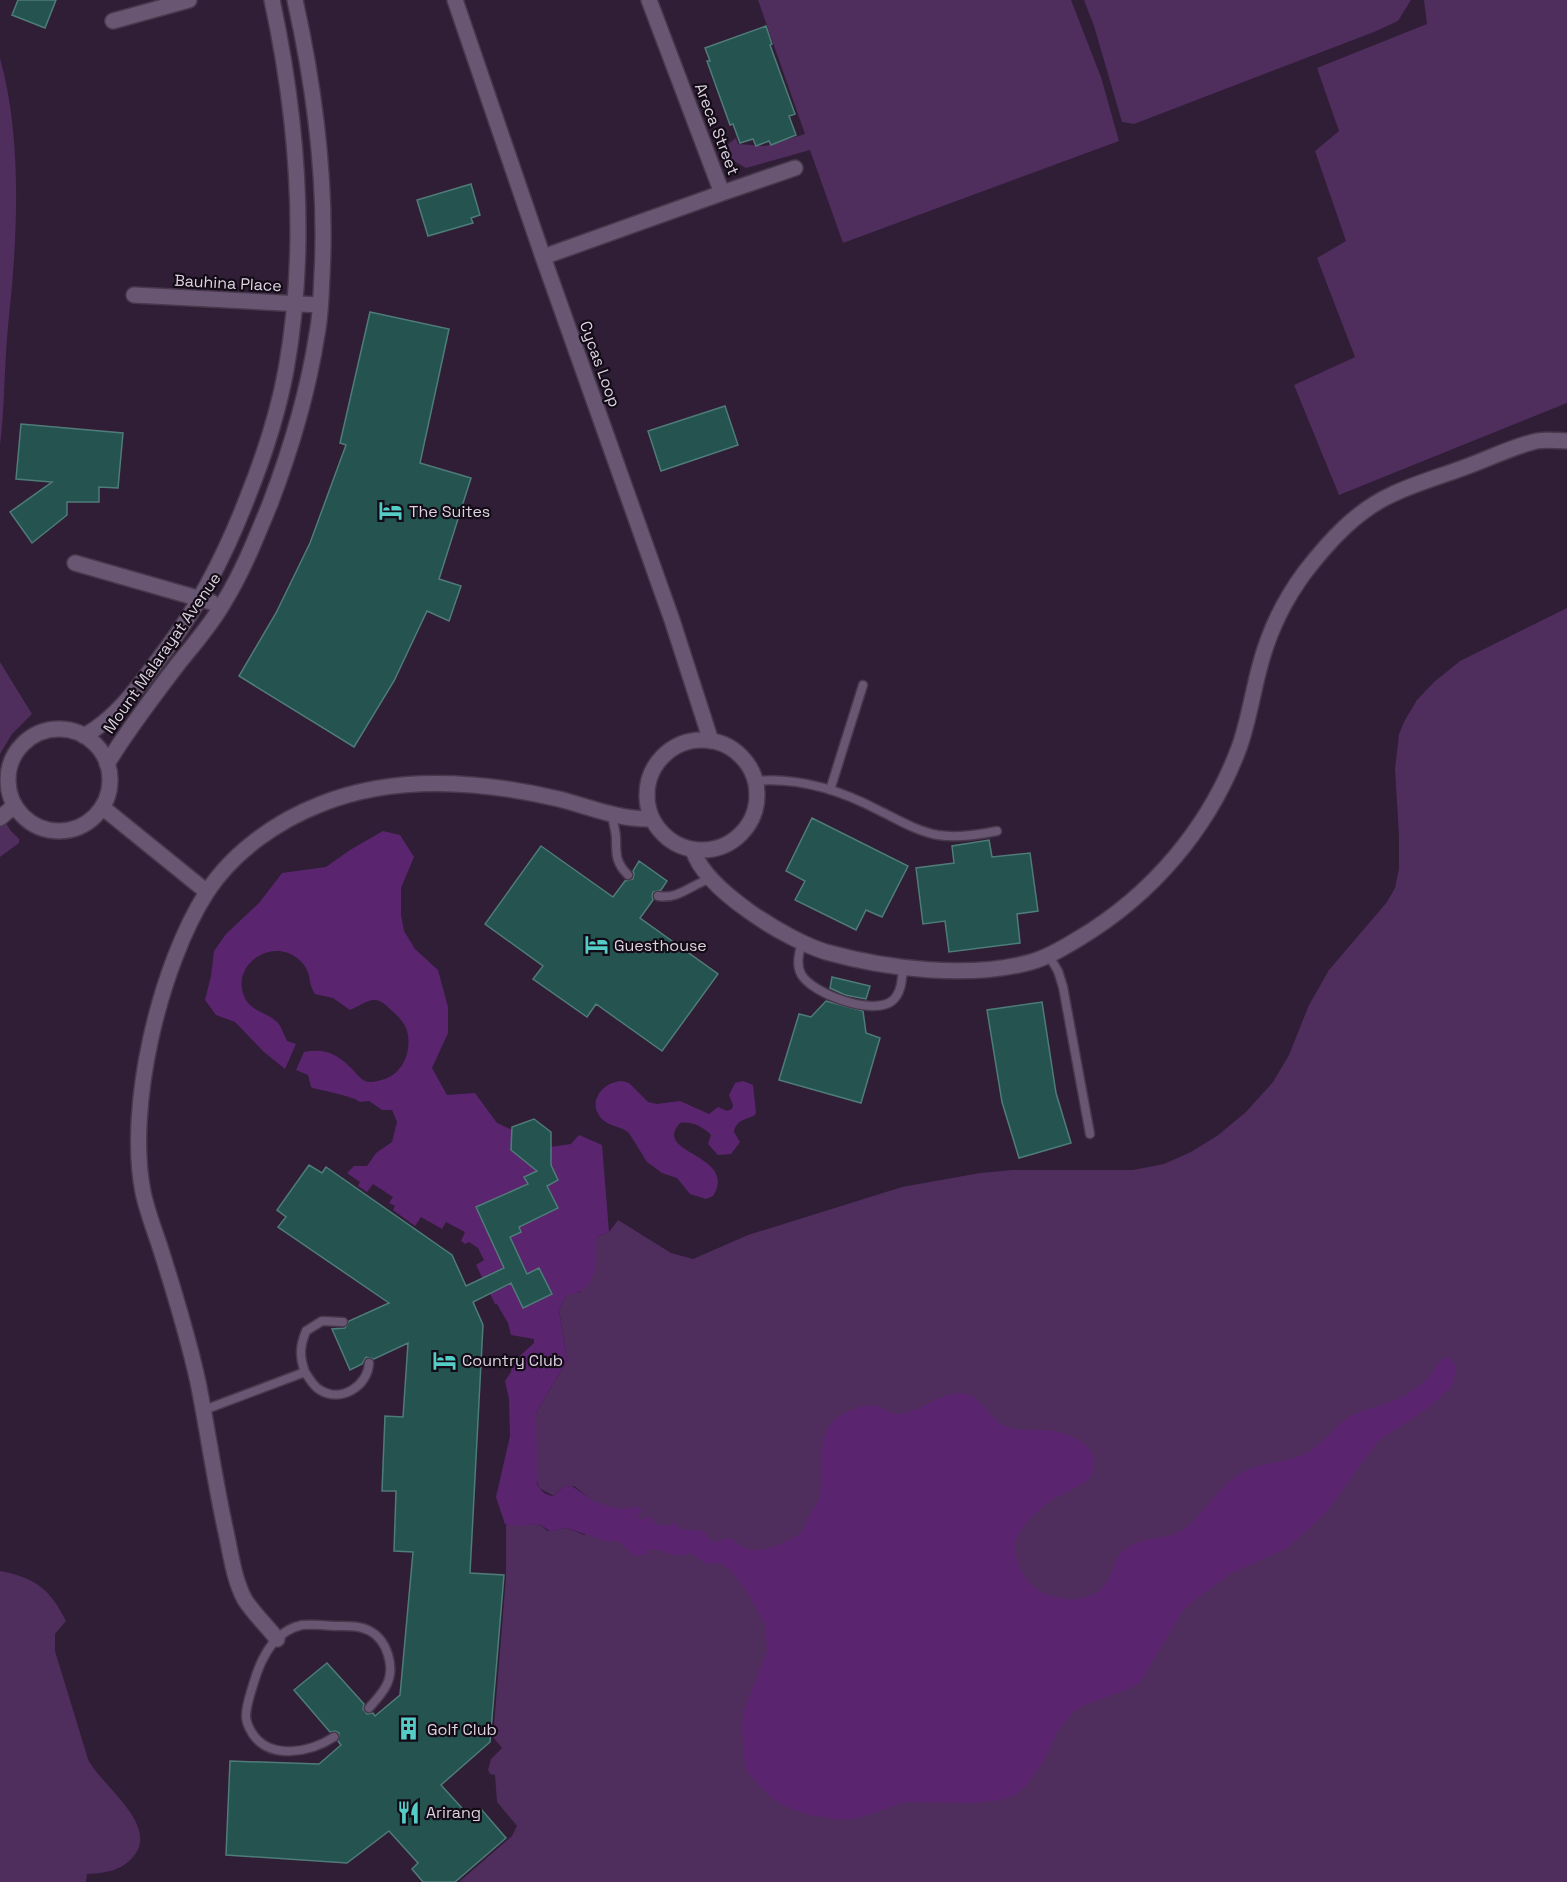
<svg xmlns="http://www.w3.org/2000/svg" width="1567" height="1882" viewBox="0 0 1567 1882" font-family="'Space Grotesk',sans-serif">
<rect width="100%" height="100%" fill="#2f1e36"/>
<path fill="#4f2d5d" d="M 758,0 L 1071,0 L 1101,77 L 1119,141 L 843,243 L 810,150 L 746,168 L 722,154 L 722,149 L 736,138 L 738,144 L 765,146 L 805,134 Z
M 1084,0 L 1411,0 L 1398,21 L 1374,32 L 1134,124 L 1122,122 L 1094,26 Z
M 1424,0 L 1567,0 L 1567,403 L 1339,495 L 1294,385 L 1355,357 L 1317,258 L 1346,241 L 1315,151 L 1339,131 L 1317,68 L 1427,24 Z
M 0,58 C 20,131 18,212 12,286 C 10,308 7,331 6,354 C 4,384 4,414 0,445 Z
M 1567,608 L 1567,1882 L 459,1882 L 512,1836 L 517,1826 L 497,1802 L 495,1775 L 490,1774 L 488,1770 L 491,1759 L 502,1748 L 493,1737 L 506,1577 L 506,1525 L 539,1524 L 548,1531 L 566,1528 L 585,1535 L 595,1503 L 574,1486 L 563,1487 L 554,1496 L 539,1488 L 536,1478 L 536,1413 L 567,1360 L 559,1311 L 565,1297 L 568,1294 L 580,1292 L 597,1237 L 609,1232 L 618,1220 L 671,1253 L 693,1259 L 748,1235 L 902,1187 L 980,1173 L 1012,1170 L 1133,1170 L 1164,1164 L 1189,1153 L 1217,1136 L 1246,1112 L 1273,1082 L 1289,1055 L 1309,1005 L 1329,970 L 1387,902 L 1395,888 L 1399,868 L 1399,835 L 1395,769 L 1399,734 L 1405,720 L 1417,700 L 1434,682 L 1460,661 Z
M 0,662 L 32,714 L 12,734 L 0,754 Z
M 0,814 L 11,831 L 19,839 L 19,843 L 0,857 Z
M 0,1571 C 36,1578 50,1589 66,1621 L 55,1634 L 55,1651 L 88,1759 C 100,1785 161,1825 133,1857 C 121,1871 105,1873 87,1874 L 86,1882 L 0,1882 Z"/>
<path fill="#5a256e" d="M 383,831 L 400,835 L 414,857 L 401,888 L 401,915 L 404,931 L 415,949 L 438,970 L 448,1007 L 448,1033 L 432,1068 L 447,1095 L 475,1093 L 497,1123 L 550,1147 L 571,1144 L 579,1135 L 602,1145 L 609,1232 L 597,1237 C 594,1254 600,1278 582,1290 C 577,1294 570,1293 565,1297 L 559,1311 L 567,1360 L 536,1413 L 537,1484 C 540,1491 547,1496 554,1496 L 563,1487 L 572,1486 L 595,1502 L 618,1509 L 639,1507 L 642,1511 L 637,1516 L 641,1520 L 645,1519 L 648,1515 L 656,1524 L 669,1526 L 673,1522 L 681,1529 L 703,1531 L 713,1542 L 730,1538 C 735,1540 737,1543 741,1546 C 756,1555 775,1547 788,1540 C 802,1534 803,1532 808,1518 C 811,1509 818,1506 820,1495 C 825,1468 813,1432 841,1415 C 851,1410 865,1404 876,1406 C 885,1408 892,1415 902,1414 C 923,1411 944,1389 966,1394 C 982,1398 990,1419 1004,1426 C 1019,1433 1038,1428 1054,1431 C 1079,1436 1104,1450 1089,1479 C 1076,1490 1059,1494 1046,1504 C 1035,1513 1018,1529 1015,1544 C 1014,1552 1018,1563 1021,1570 C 1028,1585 1039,1593 1055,1597 C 1073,1602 1098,1599 1108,1581 C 1116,1566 1114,1554 1132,1545 C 1148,1536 1170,1540 1184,1529 C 1206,1513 1218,1485 1243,1472 C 1261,1463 1281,1463 1300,1456 C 1321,1448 1331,1429 1349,1417 C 1366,1407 1387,1406 1404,1396 C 1413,1391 1423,1384 1430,1376 C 1436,1369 1436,1360 1447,1357 L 1454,1362 L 1456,1372 L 1453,1383 L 1450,1388 L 1428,1408 L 1378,1441 L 1327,1511 L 1314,1524 L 1287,1548 L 1230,1574 L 1192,1602 L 1182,1612 L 1141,1681 L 1133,1687 L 1080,1707 L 1072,1714 L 1058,1730 L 1045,1759 L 1026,1786 L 1017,1794 L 1002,1800 L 972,1803 L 905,1802 L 859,1818 L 841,1820 L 809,1815 L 784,1806 L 768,1795 L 747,1772 L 744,1758 L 742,1725 L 744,1710 L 767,1651 L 765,1624 L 744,1587 L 729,1569 L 721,1564 L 704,1563 L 692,1553 C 687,1554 681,1556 676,1555 C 664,1555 663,1547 647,1550 L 649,1554 L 634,1556 L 619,1541 L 609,1542 L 566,1528 L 550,1531 L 539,1524 L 511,1526 L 505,1524 L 496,1497 L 510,1436 L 509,1399 L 505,1381 L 511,1372 L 512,1363 L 534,1343 L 534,1339 L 511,1335 L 508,1323 L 497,1304 L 495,1304 L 476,1265 L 484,1260 L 478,1248 L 469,1242 L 465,1244 L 461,1241 L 465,1232 L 446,1222 L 442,1229 L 421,1217 L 415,1226 L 393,1210 L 395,1206 L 389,1203 L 393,1197 L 373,1184 L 367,1192 L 358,1186 L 360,1182 L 347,1173 L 354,1166 L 367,1166 L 376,1153 L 392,1142 L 397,1122 L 392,1110 L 382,1110 L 369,1101 L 360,1102 C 353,1096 324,1091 313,1088 L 311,1087 L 308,1075 L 296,1070 L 304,1052 C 322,1048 337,1053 350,1067 C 363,1080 363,1086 385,1079 C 405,1072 413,1047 406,1028 C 403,1021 397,1015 391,1010 C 387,1006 382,1001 376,1000 C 367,999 358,1007 350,1010 L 333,998 L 315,994 C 306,980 314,972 297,958 C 272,938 231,964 244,996 C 250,1011 264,1011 276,1021 C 281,1025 284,1035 287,1041 L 296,1044 L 285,1069 L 264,1052 L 235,1022 L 216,1015 L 205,1000 L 211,976 L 214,951 L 226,934 L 259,903 L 282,873 L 326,867 L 350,850 Z
M 622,1081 L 629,1083 L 648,1102 L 657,1104 L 680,1101 L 709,1114 L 718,1107 L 727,1111 L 732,1109 L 733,1105 L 729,1095 L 735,1083 L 743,1081 L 753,1085 L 756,1112 L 755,1115 C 745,1120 736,1120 734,1132 L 740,1142 L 731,1154 L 718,1155 L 708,1144 L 711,1135 C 703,1127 692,1121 680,1123 C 651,1154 739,1154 713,1196 L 706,1199 L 690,1194 L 677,1178 L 662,1173 L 647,1162 L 629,1133 C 621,1126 611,1127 603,1120 C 586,1104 601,1082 622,1081 Z"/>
<path fill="#245350" stroke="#4f7c79" stroke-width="1.5" d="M 18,0 L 56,0 L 45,28 L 12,15 Z
M 766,26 L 772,44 L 770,45 L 795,114 L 789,116 L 796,135 L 771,145 L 769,141 L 756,146 L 753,139 L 740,143 L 733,124 L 730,125 L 707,61 L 710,61 L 705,48 Z
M 471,184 L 480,215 L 471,218 L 473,223 L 428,236 L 417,200 Z
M 370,312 L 449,329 L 420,463 L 471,478 L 439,579 L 461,586 L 449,621 L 427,611 L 394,681 L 354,747 L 239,676 L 276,613 L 310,543 L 346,445 L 340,443 Z
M 725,406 L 738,445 L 661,471 L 648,431 Z
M 21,424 L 123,433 L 118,488 L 99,487 L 99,502 L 67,502 L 67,515 L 32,543 L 10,512 L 52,482 L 16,479 Z
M 812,818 L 908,866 L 882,917 L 866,910 L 856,930 L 795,900 L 805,881 L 786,871 Z
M 989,840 L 992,857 L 1030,853 L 1038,911 L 1017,914 L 1020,943 L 949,952 L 945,921 L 923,924 L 916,868 L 954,863 L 952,846 Z
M 541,846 L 613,897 L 625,881 L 633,879 L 634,874 L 633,871 L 639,861 L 667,881 L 661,890 L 653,892 L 652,896 L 653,900 L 640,918 L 718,974 L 662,1051 L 596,1004 L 587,1017 L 533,979 L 543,966 L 485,924 Z
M 832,977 L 870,986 L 866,999 L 845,995 L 830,988 Z
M 826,1001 L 863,1011 L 866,1033 L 880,1038 L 861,1103 L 779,1080 L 799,1014 L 811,1017 Z
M 1042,1002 L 1056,1093 L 1071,1143 L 1019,1158 L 1002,1102 L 987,1010 Z
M 534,1119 L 551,1132 L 551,1165 L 558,1180 L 547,1186 L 558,1208 L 519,1227 L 521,1232 L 510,1237 L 527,1274 L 539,1268 L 552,1294 L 523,1308 L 511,1283 L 473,1302 L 483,1325 L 470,1573 L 504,1575 L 490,1742 L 441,1785 L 471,1818 L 481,1809 L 506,1838 L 455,1882 L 423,1882 L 412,1869 L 418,1863 L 389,1831 L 347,1863 L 226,1855 L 230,1761 L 319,1764 L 341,1745 L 338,1741 L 339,1733 L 335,1731 L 330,1732 L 294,1690 L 327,1663 L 364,1704 L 363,1709 L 367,1714 L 373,1713 L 375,1716 L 400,1695 L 413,1552 L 394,1551 L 396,1491 L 382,1491 L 385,1416 L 403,1417 L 408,1343 L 374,1359 L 366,1357 L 362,1364 L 350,1370 L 332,1329 L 345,1328 L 349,1321 L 389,1303 L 278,1227 L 286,1217 L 277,1210 L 309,1165 L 322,1173 L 326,1167 L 452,1255 L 466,1286 L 504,1268 L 476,1207 L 528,1184 L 524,1177 L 537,1171 L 511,1150 L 512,1127 Z"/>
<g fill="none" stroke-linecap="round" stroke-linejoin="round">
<defs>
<path id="service" d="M 755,781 C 799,777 840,790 878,810 C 897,819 916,831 938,835 C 957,838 978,835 997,831
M 830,790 L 863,685
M 612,815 C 613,823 616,831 616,839 C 616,855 616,863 628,875
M 658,896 C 678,900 692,884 710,879
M 802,942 C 799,953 796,964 801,974 C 812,994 873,1016 892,1001 C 902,993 902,978 903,967
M 1049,956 L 1058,971 L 1063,987 L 1090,1134
M 305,1372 C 299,1356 300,1346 306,1331 L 322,1321 L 343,1322
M 204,1410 L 305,1372 C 309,1378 313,1386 320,1390 C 341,1403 368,1386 369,1363
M 334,1737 C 311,1752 270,1761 252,1733 C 249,1728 246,1723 246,1716 C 246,1706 250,1695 253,1685 C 260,1660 273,1631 302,1625 C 312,1624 323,1625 334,1626 C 345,1626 359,1625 370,1631 C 387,1640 396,1668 386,1686 C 382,1694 375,1701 369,1708"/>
<path id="minor" d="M 455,0 L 543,257 L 672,620 L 711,741
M 113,21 L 189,0
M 722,193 L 795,168
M 543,257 L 722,193 L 649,0
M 134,295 L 320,305
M 75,563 L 211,602
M8 780a51 51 0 1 1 102 0a51 51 0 1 1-102 0Z
M 84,736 C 121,715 142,681 167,648 C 202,601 227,551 248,496 C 264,456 278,413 286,370 C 308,247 298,121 272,0
M647 795a55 55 0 1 1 110 0a55 55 0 1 1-110 0Z
M 107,764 C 128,729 153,697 178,664 C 194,644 211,625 224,602 C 243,571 256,538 270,504 C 291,449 308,392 317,334 C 321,314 321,294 322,275 C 327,182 315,90 295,0
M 102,807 L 207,892
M 0,818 L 14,806
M 693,850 C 705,890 787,940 826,952 C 887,969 969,979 1031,962 C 1048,957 1063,948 1078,939 C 1152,895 1209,828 1239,748 C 1249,720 1253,690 1261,662 C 1270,629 1285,599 1305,572 C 1329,541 1357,510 1393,494 C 1414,484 1438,477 1460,469 C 1484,461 1513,446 1537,441 C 1547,439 1558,441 1567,441
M 277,1639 C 267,1626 254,1614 245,1600 C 234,1580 231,1555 226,1532 C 215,1483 208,1432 198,1382 C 188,1337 174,1291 160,1247 C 154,1229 147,1211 143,1192 C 126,1107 160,965 207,892 C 233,852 277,821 321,804 C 395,774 482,781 559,799 C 590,807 619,820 652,819"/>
</defs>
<use href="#service" stroke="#47384c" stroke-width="11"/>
<use href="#minor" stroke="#47384c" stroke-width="18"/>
<use href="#service" stroke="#695672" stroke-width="8"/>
<use href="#minor" stroke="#695672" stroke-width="15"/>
</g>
<defs>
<symbol id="hotel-bare" viewBox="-9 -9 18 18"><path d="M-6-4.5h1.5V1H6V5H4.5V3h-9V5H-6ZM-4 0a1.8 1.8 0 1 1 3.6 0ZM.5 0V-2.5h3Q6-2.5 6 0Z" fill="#54cdc7" stroke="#130c16" stroke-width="2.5" paint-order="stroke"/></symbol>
<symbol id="building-bare" viewBox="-9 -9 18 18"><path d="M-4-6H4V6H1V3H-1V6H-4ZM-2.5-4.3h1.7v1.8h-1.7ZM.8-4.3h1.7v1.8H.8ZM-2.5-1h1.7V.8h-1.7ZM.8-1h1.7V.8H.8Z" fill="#54cdc7" stroke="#130c16" stroke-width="2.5" paint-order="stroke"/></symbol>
<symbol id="restaurant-bare" viewBox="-9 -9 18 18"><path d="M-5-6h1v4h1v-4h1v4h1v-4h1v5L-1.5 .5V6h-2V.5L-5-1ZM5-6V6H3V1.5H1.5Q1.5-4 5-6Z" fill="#54cdc7" stroke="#130c16" stroke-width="2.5" paint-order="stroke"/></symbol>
</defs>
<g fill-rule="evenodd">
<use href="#hotel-bare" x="374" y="494" width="33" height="33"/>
<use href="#hotel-bare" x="580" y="928" width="33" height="33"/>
<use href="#hotel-bare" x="428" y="1344" width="33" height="33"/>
<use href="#building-bare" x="392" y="1712" width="33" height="33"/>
<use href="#restaurant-bare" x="392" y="1796" width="33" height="33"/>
</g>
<g text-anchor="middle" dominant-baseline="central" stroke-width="4.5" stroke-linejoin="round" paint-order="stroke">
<g font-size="16" fill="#ddd2e2" stroke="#130c16">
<text transform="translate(717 129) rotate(69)">Areca Street</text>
<text transform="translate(228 283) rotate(3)">Bauhina Place</text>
<text transform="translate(600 364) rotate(70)">Cycas Loop</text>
<text transform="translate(162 653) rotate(-55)">Mount Malarayat Avenue</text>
</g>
<g font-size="16" fill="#ddd2e2" stroke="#130c16" text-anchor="start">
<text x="409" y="511">The Suites</text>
<text x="614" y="945">Guesthouse</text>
<text x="462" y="1360">Country Club</text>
<text x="427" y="1729">Golf Club</text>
<text x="426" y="1812">Arirang</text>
</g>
</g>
</svg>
